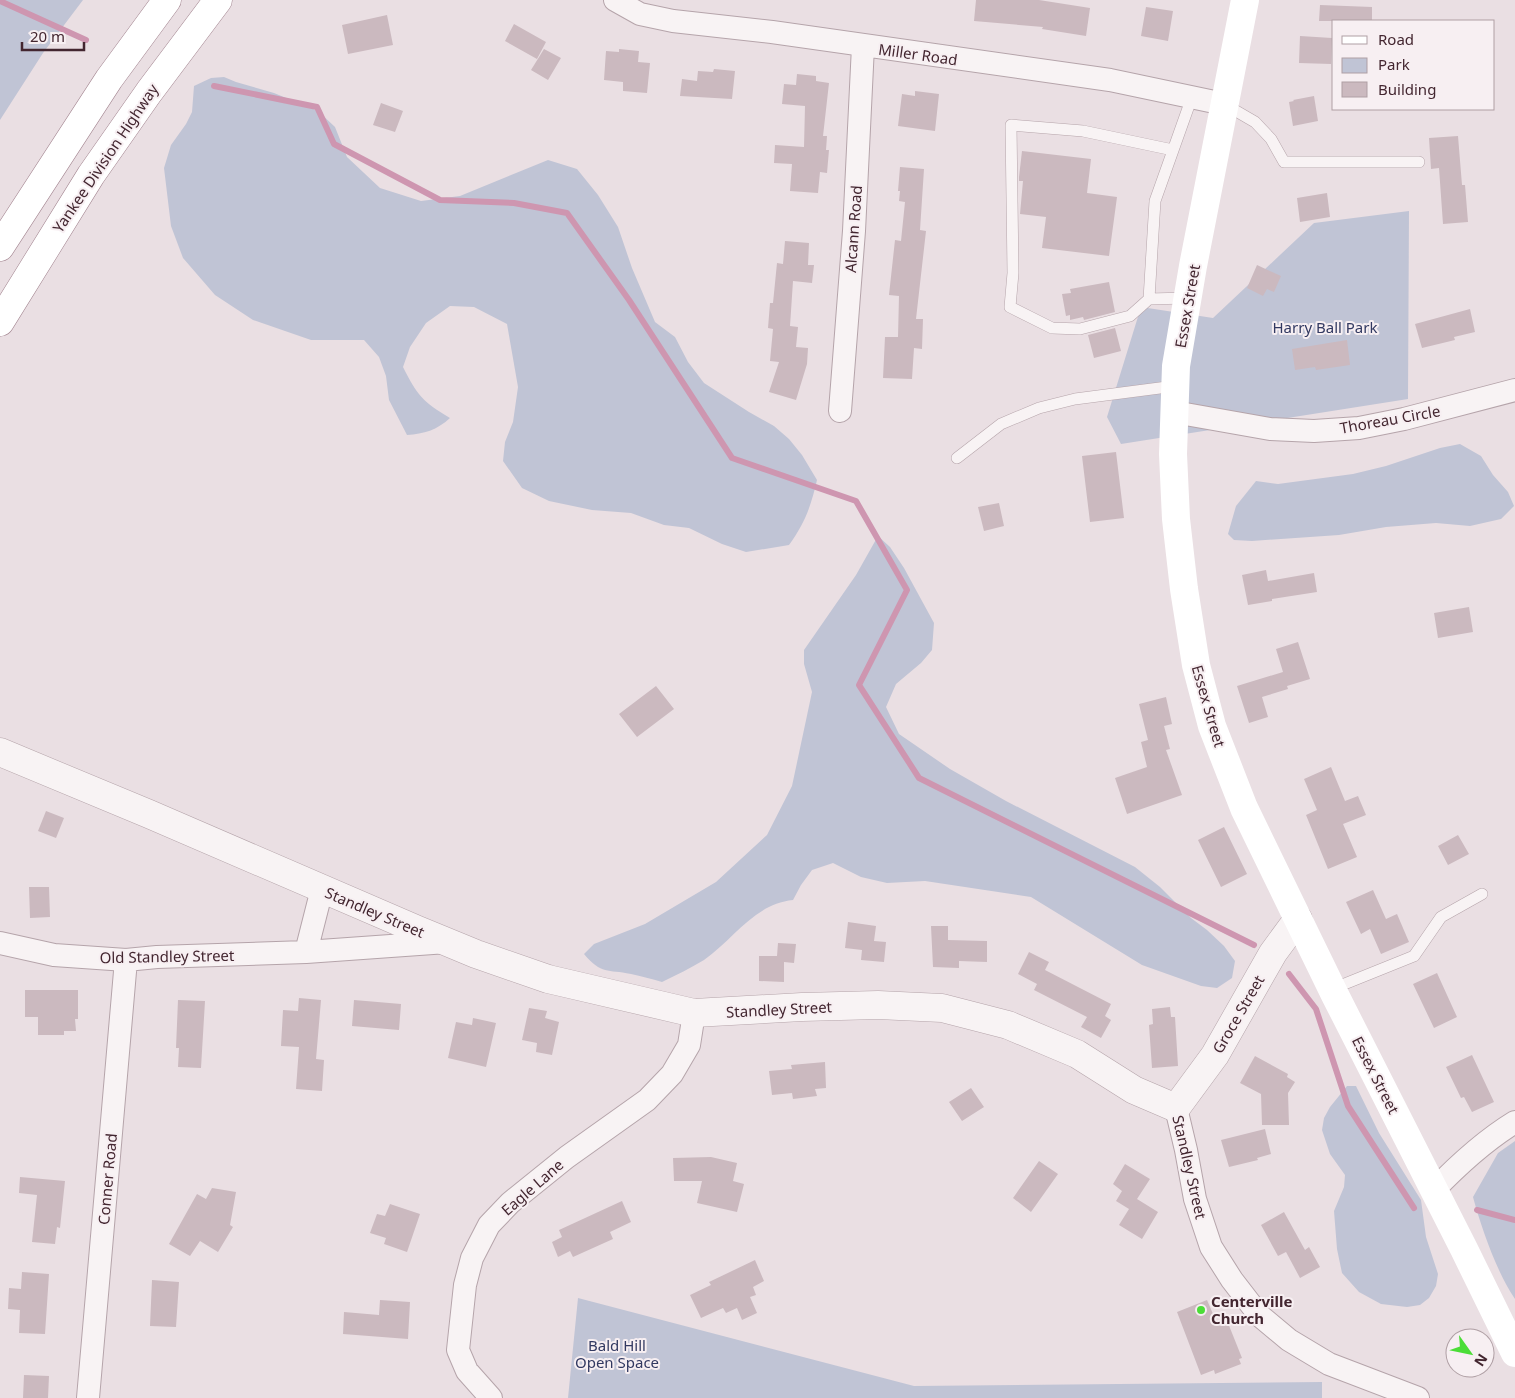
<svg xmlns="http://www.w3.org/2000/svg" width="1515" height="1398" viewBox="0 0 1515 1398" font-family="'Noto Sans',sans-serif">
<rect width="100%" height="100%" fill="#eadfe3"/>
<path fill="#c0c4d5" d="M 0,0 L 83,0 L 43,53 L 0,120 Z
M 224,77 L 236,82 L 274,93 L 318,111 L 335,127 L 347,157 L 380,188 L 421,201 L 460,196 L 548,160 L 577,169 L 598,195 L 618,227 L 632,268 L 655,322 L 675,337 L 688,362 L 704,383 L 749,412 L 774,426 L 789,439 L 802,455 L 817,480 C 811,506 805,523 789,545 L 746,552 L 722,544 L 689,528 L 664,525 L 631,513 L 592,510 L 549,501 L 522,488 L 503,461 L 505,442 L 513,422 L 518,387 L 507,324 L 474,307 L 450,306 L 426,323 L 410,347 L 403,367 C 417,395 423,402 450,418 C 437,430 424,434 407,435 L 389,400 L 386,376 L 379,357 L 364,340 L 311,340 L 253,320 L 215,295 L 183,258 L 171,226 L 164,168 L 171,145 L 186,124 L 192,112 L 194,86 L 211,78 Z
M 1409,211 L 1408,399 L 1121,444 L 1107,417 L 1141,307 L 1213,318 L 1314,223 Z
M 1460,444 L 1481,456 L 1493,475 L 1508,492 L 1514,506 L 1501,519 L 1470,526 L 1436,523 L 1386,527 L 1339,535 L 1252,541 L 1234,540 L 1228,534 L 1236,506 L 1256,481 L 1278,484 L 1353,474 L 1386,466 L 1440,448 Z
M 878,536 L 890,547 L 904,568 L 934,623 L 932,650 L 921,663 L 896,684 L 886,707 L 899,734 L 950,769 L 1006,801 L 1135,867 L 1160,887 L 1191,918 L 1207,930 L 1224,946 L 1235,961 L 1232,978 L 1217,988 L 1201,986 L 1142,965 L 1031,897 L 925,881 L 887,883 L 861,877 L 833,863 L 812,870 L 801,885 L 793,900 C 754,904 734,939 704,960 C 691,968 676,975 662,982 C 652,979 641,976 631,974 C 607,969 602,975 584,954 L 594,944 L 645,924 L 716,882 L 767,835 L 792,786 L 812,692 L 804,664 L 804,650 L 856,575 Z
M 1347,1086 L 1356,1086 L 1379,1133 L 1421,1200 L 1426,1237 L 1438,1274 L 1436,1286 L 1429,1298 L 1420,1305 L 1407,1307 L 1381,1304 L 1359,1292 L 1342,1273 L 1337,1249 L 1334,1211 L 1344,1187 L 1345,1175 L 1330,1154 L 1322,1130 L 1324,1118 L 1330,1107 Z
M 1515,1141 L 1515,1299 C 1497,1273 1481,1227 1473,1197 L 1498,1153 Z
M 578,1298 L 914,1386 L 1322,1382 L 1322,1398 L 568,1398 Z"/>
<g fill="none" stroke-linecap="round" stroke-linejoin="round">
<path stroke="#ce96b0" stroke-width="6" d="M 0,1 L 86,40
M 214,86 L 317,107 L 334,144 L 440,200 L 514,203 L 567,213 L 629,300 L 732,458 L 856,501 L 907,590 L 859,685 L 919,778 L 1254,945
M 1289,974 L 1316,1009 L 1348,1106 L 1414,1208
M 1477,1210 L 1515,1220"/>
</g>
<path fill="#cbb9bf" d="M 976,0 L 1039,0 L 1090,8 L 1086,36 L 1042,29 L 1043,27 L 974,21 Z
M 1320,5 L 1372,7 L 1372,21 L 1319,21 Z
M 1146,7 L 1173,11 L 1168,41 L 1141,36 Z
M 387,15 L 393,45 L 348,54 L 342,25 Z
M 514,24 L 546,42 L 537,59 L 505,41 Z
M 1300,36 L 1332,38 L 1331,64 L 1299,63 Z
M 544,49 L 561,58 L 548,80 L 531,70 Z
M 619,49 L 639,51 L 638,62 L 650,63 L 647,93 L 623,91 L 623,82 L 604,80 L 606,51 L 619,52 Z
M 714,69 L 735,71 L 732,99 L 680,96 L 682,79 L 697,81 L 698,71 L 713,72 Z
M 797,74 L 816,76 L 816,81 L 829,83 L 823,136 L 827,136 L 826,150 L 829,150 L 827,173 L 820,172 L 818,193 L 790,191 L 792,164 L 774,163 L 775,145 L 804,147 L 805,106 L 782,104 L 784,84 L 796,85 Z
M 915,91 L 939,94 L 935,131 L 898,126 L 902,94 L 915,96 Z
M 1314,96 L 1318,121 L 1293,126 L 1289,102 L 1294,101 L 1293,100 Z
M 381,103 L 403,111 L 395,132 L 373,125 Z
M 1458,136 L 1462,185 L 1465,185 L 1468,222 L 1443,224 L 1439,168 L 1431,169 L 1429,138 Z
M 1022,151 L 1091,159 L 1087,193 L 1117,197 L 1109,256 L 1042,248 L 1046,217 L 1020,214 L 1023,181 L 1019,181 L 1019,177 Z
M 900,167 L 924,169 L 920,230 L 926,231 L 916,319 L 923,319 L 922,349 L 914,348 L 912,379 L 883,378 L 885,337 L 898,337 L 899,296 L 889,295 L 895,240 L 901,241 L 905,202 L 899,201 L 900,191 L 898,191 Z
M 1327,193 L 1330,217 L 1300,222 L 1297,198 Z
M 785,241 L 809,243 L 808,265 L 814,265 L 812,283 L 793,281 L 790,326 L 798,327 L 796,347 L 808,348 L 807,364 L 796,400 L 769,392 L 779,362 L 770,361 L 773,329 L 768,328 L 770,303 L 773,303 L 777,263 L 783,264 Z
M 1257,265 L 1281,276 L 1274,292 L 1267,289 L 1263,296 L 1247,288 Z
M 1109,282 L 1115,312 L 1084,320 L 1083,317 L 1070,320 L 1070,315 L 1066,316 L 1062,294 L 1071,293 L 1070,289 Z
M 1470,309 L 1475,332 L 1454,337 L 1455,340 L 1422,348 L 1415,324 Z
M 1115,328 L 1121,351 L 1094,358 L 1088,335 Z
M 1347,340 L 1350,365 L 1316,370 L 1315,367 L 1295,370 L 1292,349 Z
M 1116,452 L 1124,518 L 1090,522 L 1082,456 Z
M 999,503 L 1004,526 L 984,531 L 978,507 Z
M 1266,570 L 1268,581 L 1314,573 L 1317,592 L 1272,599 L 1272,601 L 1248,605 L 1242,575 Z
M 1469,607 L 1473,632 L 1438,638 L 1434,613 Z
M 1298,642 L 1310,679 L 1287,686 L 1288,689 L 1262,697 L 1268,717 L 1249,723 L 1237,686 L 1283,672 L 1276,649 Z
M 656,686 L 674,709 L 637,737 L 619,714 Z
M 1166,697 L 1172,724 L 1164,726 L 1170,749 L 1166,750 L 1182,795 L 1127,814 L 1115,778 L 1147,767 L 1141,742 L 1148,740 L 1139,704 Z
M 1331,767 L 1345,801 L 1358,796 L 1366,815 L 1343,824 L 1357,857 L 1328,869 L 1306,815 L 1317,810 L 1304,779 Z
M 46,811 L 64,818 L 56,838 L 38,831 Z
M 1224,827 L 1247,874 L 1221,887 L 1198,840 Z
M 1458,835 L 1469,854 L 1448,865 L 1438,846 Z
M 29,887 L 49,887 L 50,917 L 30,918 Z
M 1373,890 L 1386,919 L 1397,914 L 1409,942 L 1381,954 L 1370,929 L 1361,934 L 1346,902 Z
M 848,922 L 876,926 L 874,941 L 886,942 L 884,962 L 861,960 L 862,950 L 845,948 Z
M 931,926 L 948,926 L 948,940 L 987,941 L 987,962 L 959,961 L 959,968 L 933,967 Z
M 778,943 L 796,944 L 794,963 L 784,962 L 784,982 L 759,981 L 759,956 L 777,956 Z
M 1029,952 L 1049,962 L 1045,970 L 1111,1004 L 1105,1016 L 1111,1020 L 1101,1038 L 1081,1027 L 1087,1017 L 1034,990 L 1037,984 L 1018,974 Z
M 1437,973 L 1457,1017 L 1434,1028 L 1413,984 Z
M 25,990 L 78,990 L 78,1019 L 75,1019 L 76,1031 L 64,1031 L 64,1035 L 38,1035 L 38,1017 L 25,1017 Z
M 299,998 L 321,1000 L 316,1059 L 324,1060 L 322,1091 L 296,1089 L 299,1047 L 281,1046 L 283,1010 L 298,1011 Z
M 178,1000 L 205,1001 L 201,1068 L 178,1067 L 179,1048 L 176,1048 Z
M 354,1000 L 401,1004 L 399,1030 L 352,1026 Z
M 1170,1007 L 1171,1017 L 1175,1017 L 1178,1066 L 1152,1068 L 1149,1025 L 1153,1024 L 1152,1009 Z
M 529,1008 L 547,1011 L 545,1018 L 559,1022 L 552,1055 L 536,1052 L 537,1043 L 522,1040 Z
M 473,1018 L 496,1023 L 486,1067 L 448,1058 L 456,1022 L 472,1025 Z
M 1472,1055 L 1494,1102 L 1472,1112 L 1464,1097 L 1461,1098 L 1446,1067 Z
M 1255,1056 L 1288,1074 L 1287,1077 L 1295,1082 L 1288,1093 L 1289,1125 L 1262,1125 L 1261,1094 L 1240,1083 Z
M 825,1062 L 826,1088 L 815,1089 L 817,1096 L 793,1099 L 792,1093 L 772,1095 L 769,1071 L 792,1069 L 791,1065 Z
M 971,1088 L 984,1107 L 962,1121 L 949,1102 Z
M 1265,1129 L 1271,1154 L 1257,1158 L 1258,1160 L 1229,1167 L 1221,1140 Z
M 711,1157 L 737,1163 L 733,1181 L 744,1184 L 737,1212 L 697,1203 L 702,1181 L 674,1181 L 673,1158 Z
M 1039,1161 L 1058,1174 L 1031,1212 L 1013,1198 Z
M 1125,1164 L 1150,1179 L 1137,1199 L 1158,1212 L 1142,1239 L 1119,1225 L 1129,1209 L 1116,1201 L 1122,1191 L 1113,1184 Z
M 20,1177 L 65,1181 L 60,1228 L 57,1227 L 55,1244 L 32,1242 L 37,1195 L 19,1193 Z
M 212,1188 L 236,1192 L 230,1225 L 233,1227 L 218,1252 L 200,1241 L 190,1256 L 169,1244 L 197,1194 L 206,1199 Z
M 622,1201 L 631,1222 L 610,1232 L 613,1239 L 573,1257 L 570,1251 L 558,1257 L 552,1242 L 562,1237 L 559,1230 Z
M 390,1204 L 420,1214 L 407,1252 L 384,1244 L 386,1238 L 370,1233 L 377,1214 L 385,1216 Z
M 1284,1212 L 1305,1250 L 1309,1247 L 1320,1267 L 1300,1278 L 1286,1252 L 1278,1256 L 1261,1225 Z
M 755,1260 L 764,1281 L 753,1287 L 756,1295 L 750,1297 L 757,1313 L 742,1320 L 737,1308 L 726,1313 L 723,1308 L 701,1318 L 690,1295 L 711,1285 L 709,1282 Z
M 22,1272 L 49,1274 L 45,1334 L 19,1333 L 20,1310 L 8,1309 L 9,1288 L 21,1289 Z
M 152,1280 L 179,1282 L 176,1327 L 150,1326 Z
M 380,1300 L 410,1302 L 408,1339 L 343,1334 L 344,1312 L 379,1315 Z
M 1207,1300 L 1216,1321 L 1222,1319 L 1224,1324 L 1228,1323 L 1242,1358 L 1239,1359 L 1241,1364 L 1215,1374 L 1214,1370 L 1201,1375 L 1177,1312 Z
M 24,1375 L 49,1376 L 48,1398 L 23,1398 Z"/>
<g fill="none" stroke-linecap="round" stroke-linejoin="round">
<defs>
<path id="service" d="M 1224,104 L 1255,122 L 1271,139 L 1284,162 L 1419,162
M 1187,298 L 1149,299 L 1155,201 L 1192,97
M 1149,299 L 1130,316 L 1080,329 L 1052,328 L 1010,307 L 1013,273 L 1011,125 L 1083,131 L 1173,150
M 957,458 L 1001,424 L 1039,408 L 1075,399 L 1175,386
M 1332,989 L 1414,956 L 1441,917 L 1482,894"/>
<path id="minor" d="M 615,0 L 640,14 L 673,21 L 772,32 L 1110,80 L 1224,104
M 840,411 L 854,231 L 863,46
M 1174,412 L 1270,429 L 1314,431 L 1359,428 L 1404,419 L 1515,390
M 0,943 L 54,955 L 126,960 L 157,957 L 306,952 L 322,889
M 306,952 L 447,942
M 1176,1108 L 1186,1150 L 1195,1199 L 1211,1247 L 1232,1280 L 1259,1315 L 1289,1340 L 1329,1364 L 1418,1398
M 1434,1190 C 1459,1164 1484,1141 1515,1122
M 88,1398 L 126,960
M 491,1398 L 467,1371 L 458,1350 L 465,1285 L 472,1258 L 489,1225 L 510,1203 L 567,1157 L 647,1100 L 672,1074 L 689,1045 L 694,1013"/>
<path id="tertiary" d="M 0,752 L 149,814 L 418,930 L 476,954 L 548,979 L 694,1013 L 802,1007 L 878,1005 L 942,1008 L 1008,1025 L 1077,1054 L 1134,1090 L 1176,1108 L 1215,1055 L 1273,953 L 1298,919"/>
<path id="motorway" d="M 0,247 L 109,79 L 167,0
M 0,322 L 91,175 L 149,92 L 218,0"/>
</defs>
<use href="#service" stroke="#b5a4aa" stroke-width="12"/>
<use href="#minor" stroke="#b5a4aa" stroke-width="24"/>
<use href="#tertiary" stroke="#b5a4aa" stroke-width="29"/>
<use href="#motorway" stroke="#a38590" stroke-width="29"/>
<use href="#service" stroke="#f8f3f4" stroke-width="11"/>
<use href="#minor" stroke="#f8f3f4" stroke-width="22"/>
<use href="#tertiary" stroke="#f8f3f4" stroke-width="28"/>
<path stroke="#fff" stroke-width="28" d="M 1245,0 L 1193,266 L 1176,366 L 1173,454 L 1176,519 L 1184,589 L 1196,665 L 1212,726 L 1244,808 L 1335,995 L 1464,1249 L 1515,1353"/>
<use href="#motorway" stroke="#fff" stroke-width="28"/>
</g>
<circle fill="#4bdd37" stroke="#f7eff2" stroke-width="2" cx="1201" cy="1310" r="5"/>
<g text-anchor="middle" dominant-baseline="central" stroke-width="4" stroke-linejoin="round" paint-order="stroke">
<g font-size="15" fill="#432630" stroke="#f7eff2">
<text transform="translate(918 54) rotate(8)">Miller Road</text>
<text transform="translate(105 158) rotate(-56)">Yankee Division Highway</text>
<text transform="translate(853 229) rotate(-86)">Alcann Road</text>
<text transform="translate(1187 306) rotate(-80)">Essex Street</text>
<text transform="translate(1390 419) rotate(-10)">Thoreau Circle</text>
<text transform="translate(1209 706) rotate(74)">Essex Street</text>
<text transform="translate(375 912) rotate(23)">Standley Street</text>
<text transform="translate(167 956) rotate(-1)">Old Standley Street</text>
<text transform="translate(779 1009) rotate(-3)">Standley Street</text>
<text transform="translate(1238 1014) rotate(-60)">Groce Street</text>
<text transform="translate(1376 1075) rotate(63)">Essex Street</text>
<text transform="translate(1190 1167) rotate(77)">Standley Street</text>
<text transform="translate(107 1179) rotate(-85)">Conner Road</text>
<text transform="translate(532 1187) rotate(-41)">Eagle Lane</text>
</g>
<g font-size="15" fill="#323961" stroke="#f7eff2">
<text x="1325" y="327">Harry Ball Park</text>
<text x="617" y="1345">Bald Hill<tspan x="617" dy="17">Open Space</tspan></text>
</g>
<g font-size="15" font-weight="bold" fill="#432630" stroke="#f7eff2" text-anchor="start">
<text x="1211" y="1301">Centerville<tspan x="1211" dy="17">Church</tspan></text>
</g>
</g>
<rect x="1332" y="20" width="162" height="90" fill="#f7eff2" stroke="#af9fa4"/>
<rect x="1342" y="36" width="25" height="8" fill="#ffffff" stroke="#af9fa4"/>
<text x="1378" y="45" font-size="15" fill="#432630">Road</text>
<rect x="1342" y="58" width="25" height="15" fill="#c0c4d5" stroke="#af9fa4"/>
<text x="1378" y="70" font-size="15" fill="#432630">Park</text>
<rect x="1342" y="82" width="25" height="15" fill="#cbb9bf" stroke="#af9fa4"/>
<text x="1378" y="95" font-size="15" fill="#432630">Building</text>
<g transform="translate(1470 1353) rotate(123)"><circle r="24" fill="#f7eff2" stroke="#af9fa4"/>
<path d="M0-4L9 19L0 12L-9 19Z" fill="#4bdd37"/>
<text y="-8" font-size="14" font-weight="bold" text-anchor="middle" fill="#432630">N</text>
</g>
<path d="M22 42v8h62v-8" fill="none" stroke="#432630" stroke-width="2.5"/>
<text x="30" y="42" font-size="15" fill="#432630" stroke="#f7eff2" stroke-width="4" paint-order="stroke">20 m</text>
</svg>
